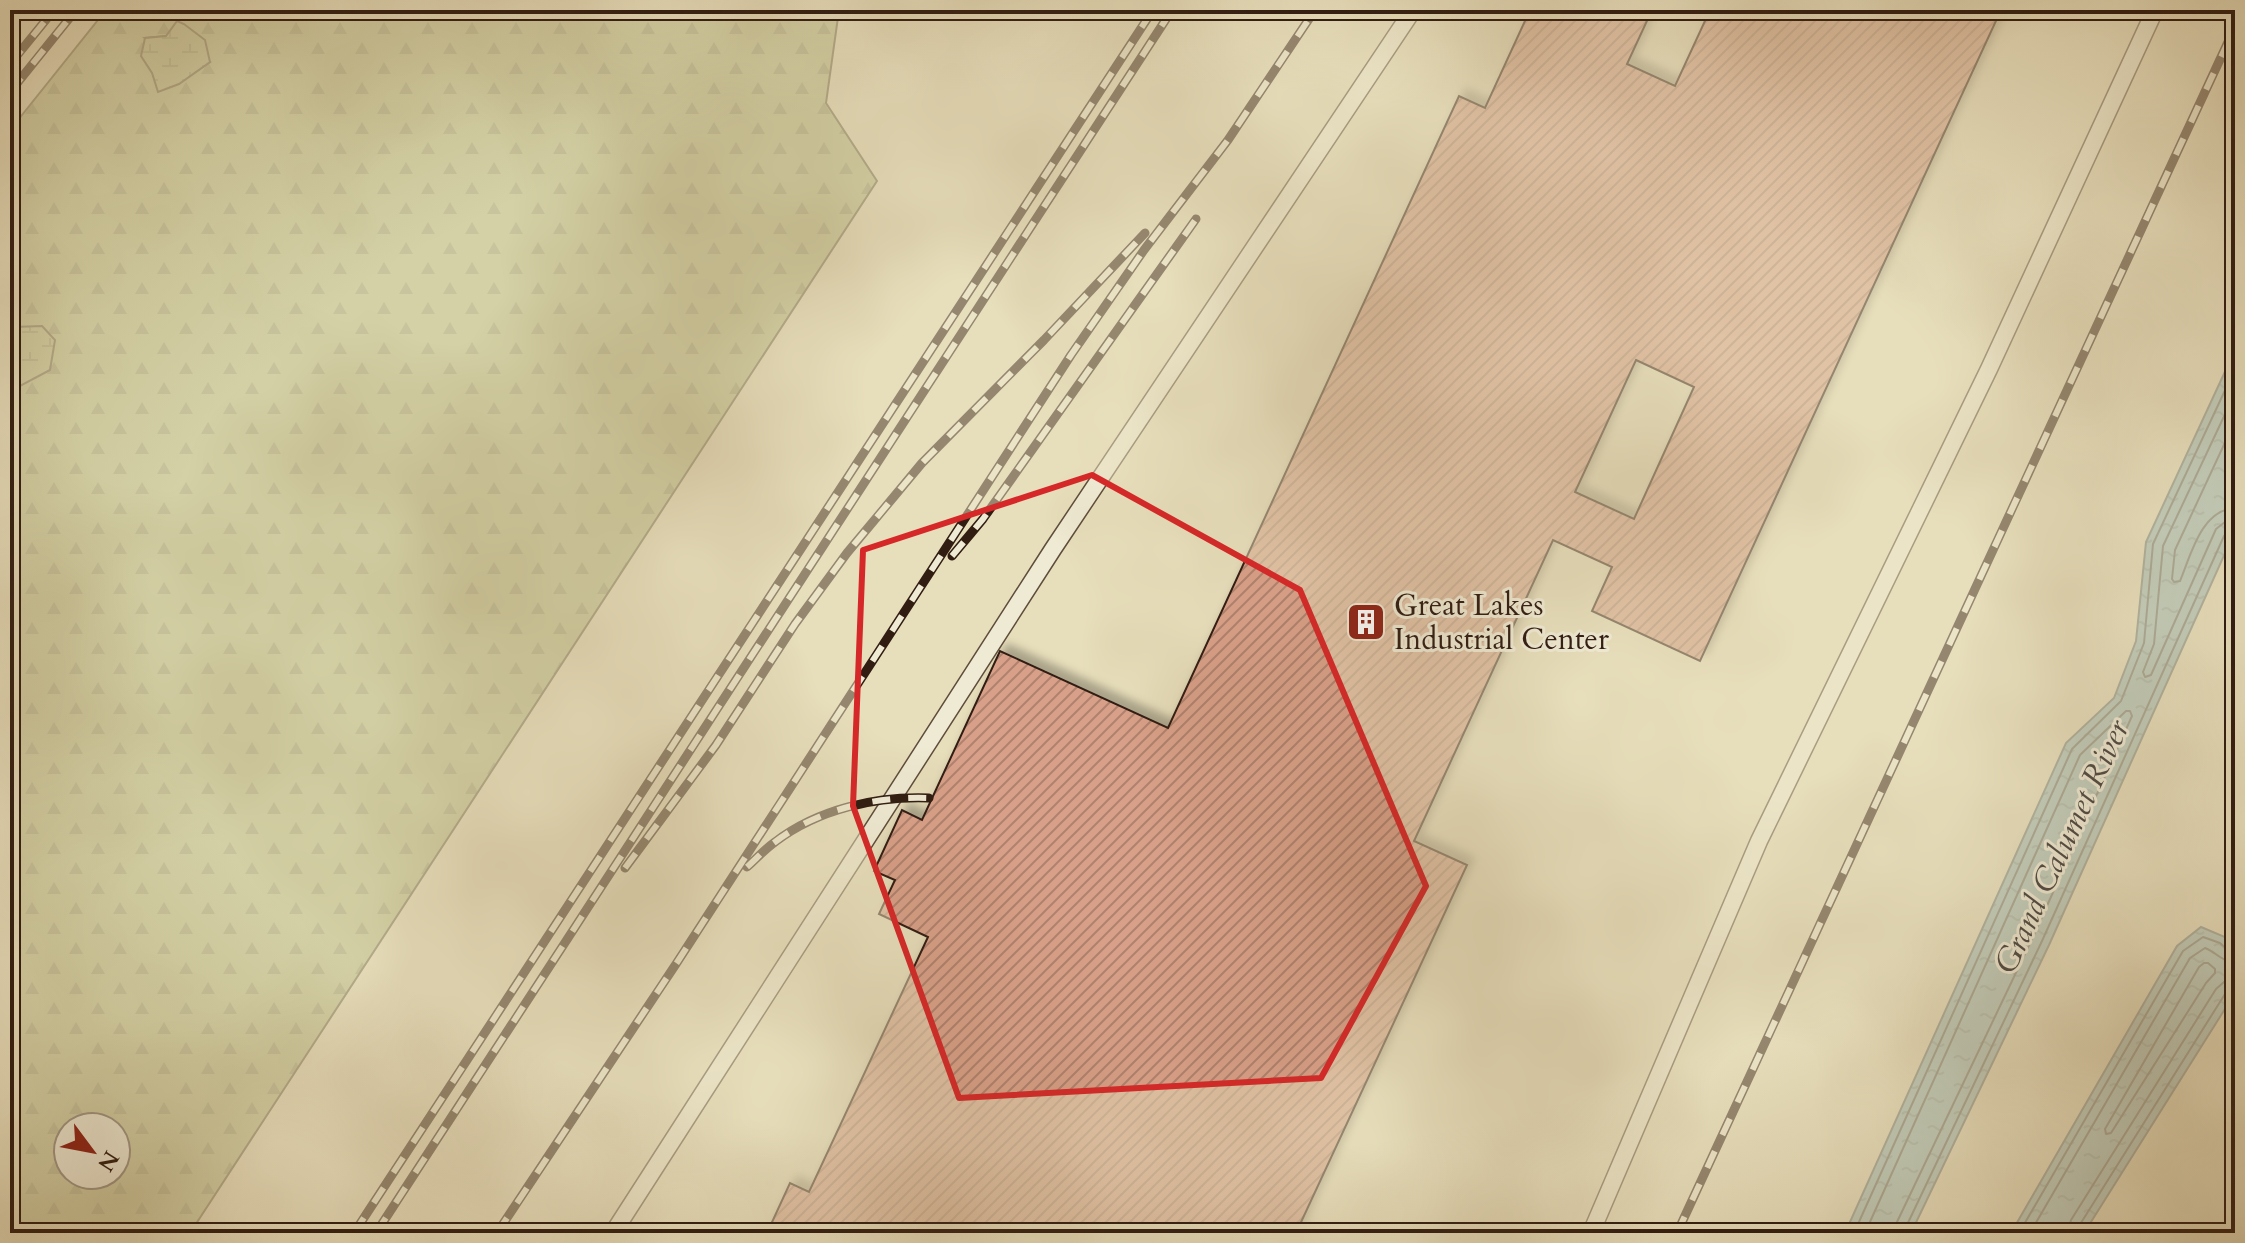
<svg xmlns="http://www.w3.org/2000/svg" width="2245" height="1243" viewBox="0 0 2245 1243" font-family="Cardo,serif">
<defs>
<pattern id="forest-firs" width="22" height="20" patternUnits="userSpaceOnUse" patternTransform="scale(2)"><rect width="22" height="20" fill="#bcc08c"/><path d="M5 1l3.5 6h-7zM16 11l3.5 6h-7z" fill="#a2a578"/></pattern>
<pattern id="wetland-marsh" width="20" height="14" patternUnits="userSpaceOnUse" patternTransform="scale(2)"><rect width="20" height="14" fill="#bcc08c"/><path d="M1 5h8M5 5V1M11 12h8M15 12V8" fill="none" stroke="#a2a578"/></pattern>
<pattern id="water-ripples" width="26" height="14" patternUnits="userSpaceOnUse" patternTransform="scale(2)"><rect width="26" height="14" fill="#9ababa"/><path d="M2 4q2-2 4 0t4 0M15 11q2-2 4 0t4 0" fill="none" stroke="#859f9f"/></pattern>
<pattern id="building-hatch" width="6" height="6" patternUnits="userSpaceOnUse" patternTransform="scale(2)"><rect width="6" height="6" fill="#d8a088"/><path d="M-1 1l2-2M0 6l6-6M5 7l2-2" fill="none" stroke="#b0826e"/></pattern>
<filter id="shadow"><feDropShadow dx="7" dy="-7" stdDeviation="4" flood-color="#0004"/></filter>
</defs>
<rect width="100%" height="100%" fill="#e7debb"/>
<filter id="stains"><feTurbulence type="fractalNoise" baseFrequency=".0025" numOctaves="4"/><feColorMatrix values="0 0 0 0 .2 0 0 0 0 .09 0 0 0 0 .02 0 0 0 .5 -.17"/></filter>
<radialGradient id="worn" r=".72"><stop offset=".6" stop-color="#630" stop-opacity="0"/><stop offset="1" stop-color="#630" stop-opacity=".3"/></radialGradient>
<path fill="url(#forest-firs)" stroke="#766e4f" stroke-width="2" fill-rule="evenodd" d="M 106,10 L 839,10 L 826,103 L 877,181 L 190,1233 L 10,1233 L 10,372 L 20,386 L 13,327 L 10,332 L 10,130 ZM 166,36 L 210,62 L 198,70 L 145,38 ZM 68,1127 L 116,1127 L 116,1175 L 68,1175 Z"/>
<path fill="url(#wetland-marsh)" stroke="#766e4f" stroke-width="2" d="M 177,21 L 184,24 L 205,40 L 210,62 L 179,84 L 158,92 L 152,73 L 141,56 L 145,38 L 166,36 Z
M 42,326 L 55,340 L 50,370 L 20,386 L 10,372 L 10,332 L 13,327 Z"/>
<path fill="url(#water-ripples)" stroke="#707b77" stroke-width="2" d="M 2235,350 L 2235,531 L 2049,945 L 1911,1233 L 1845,1233 L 2066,743 L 2114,698 L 2136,641 L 2146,542 Z
M 2201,927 L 2225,937 L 2235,947 L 2235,993 L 2084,1233 L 2011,1233 L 2177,946 Z"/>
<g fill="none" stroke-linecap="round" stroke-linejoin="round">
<path stroke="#666c66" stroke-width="2" d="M 2235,393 L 2163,546 L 2154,644 L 2143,672 L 2145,677 L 2151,675 L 2216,529 L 2225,522 L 2235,520
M 2235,421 L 2175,550 L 2172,579 L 2174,582 L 2180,581 C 2191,555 2201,510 2235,508
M 2204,963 L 2208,963 L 2215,969 L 2215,973 L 2206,983 L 2111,1133 L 2106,1134 L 2105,1129 L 2199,967 Z
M 1854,1233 L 2072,749 L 2121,701 L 2144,643 L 2153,544 L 2235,369
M 1865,1233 L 2080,755 L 2126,711 L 2130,711 L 2132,716 L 2033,937 L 1897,1222 L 1895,1233
M 1905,1233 L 1906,1227 L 2042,941 L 2224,536 L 2228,532 L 2235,530
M 2019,1233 L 2183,951 L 2203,937 L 2220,943 L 2229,951 L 2235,952
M 2030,1233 L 2190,958 L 2205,948 C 2216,952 2222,962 2235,962
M 2068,1233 L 2071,1220 L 2216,989 L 2224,982 L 2235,980
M 2078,1233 L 2079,1226 L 2225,994 L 2229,990 L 2235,990"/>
</g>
<path fill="url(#building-hatch)" stroke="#311d12" stroke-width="2" fill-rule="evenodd" filter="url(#shadow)" d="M 1530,10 L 1652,10 L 1627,64 L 1675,86 L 1710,10 L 2001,10 L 1700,661 L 1592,611 L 1612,567 L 1553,540 L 1414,841 L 1467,865 L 1296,1233 L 767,1233 L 790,1183 L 809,1192 L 928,937 L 879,914 L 895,880 L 874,871 L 902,810 L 922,820 L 1000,651 L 1168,728 L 1459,96 L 1485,108 ZM 1636,360 L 1694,387 L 1634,519 L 1575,492 Z"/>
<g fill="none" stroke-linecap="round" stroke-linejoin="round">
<defs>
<path id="lane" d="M 613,1233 L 1053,549 L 1413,10
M 1591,1233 L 1759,841 L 1989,369 L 2155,10"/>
</defs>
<use href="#lane" stroke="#5e4d3c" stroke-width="19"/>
<use href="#lane" stroke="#efead3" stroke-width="16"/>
<defs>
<path id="rail" d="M 10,64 L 54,10
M 10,92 L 76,10
M 952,556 L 983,519 L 1196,219
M 747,867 C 756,859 765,849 775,842 C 818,809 876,796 929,798
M 625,868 L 716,745 L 795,624 L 847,553 L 922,463 L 1044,340 L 1145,233
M 354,1233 L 1153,10
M 376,1233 L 1172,10
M 497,1233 L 676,964 L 1071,355 L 1144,250 L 1228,140 L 1315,10
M 1677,1233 L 2235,27"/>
</defs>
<use href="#rail" stroke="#311d12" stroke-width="9"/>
<use href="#rail" stroke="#efead3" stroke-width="6" stroke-dasharray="18" stroke-linecap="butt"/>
</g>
<path d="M0 0H2245V1243H0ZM 1092,475 L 1300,590 L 1426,886 L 1321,1078 L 959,1098 L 853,806 L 863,550 Z" fill="#e7debb" fill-opacity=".55" fill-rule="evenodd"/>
<path fill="none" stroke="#d62828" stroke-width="6" stroke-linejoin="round" d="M 1092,475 L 1300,590 L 1426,886 L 1321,1078 L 959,1098 L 853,806 L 863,550 Z"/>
<defs>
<symbol id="building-square" viewBox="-11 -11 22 22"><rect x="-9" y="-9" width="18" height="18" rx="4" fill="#8f2418" stroke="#efead3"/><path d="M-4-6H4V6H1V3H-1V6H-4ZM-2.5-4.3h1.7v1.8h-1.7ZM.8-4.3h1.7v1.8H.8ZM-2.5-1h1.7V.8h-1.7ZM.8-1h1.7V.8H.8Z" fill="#fff"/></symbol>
</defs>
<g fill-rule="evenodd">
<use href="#building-square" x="1344" y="600" width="44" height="44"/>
</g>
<g text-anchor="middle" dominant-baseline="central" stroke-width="6" stroke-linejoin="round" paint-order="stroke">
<g font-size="30" fill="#311d12" stroke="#efead3" text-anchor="start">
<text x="1394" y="605">Great Lakes<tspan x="1394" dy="34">Industrial Center</tspan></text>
</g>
<g font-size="32" font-style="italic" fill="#504c44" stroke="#efead3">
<text transform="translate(2062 847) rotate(-65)">Grand Calumet River</text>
</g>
</g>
<rect width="2245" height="1243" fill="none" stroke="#e7debb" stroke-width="40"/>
<rect x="12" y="12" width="2221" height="1219" fill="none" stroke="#311d12" stroke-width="4"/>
<rect x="20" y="20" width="2205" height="1203" fill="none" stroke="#311d12" stroke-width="2"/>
<g transform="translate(92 1151) rotate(122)"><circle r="38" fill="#efead3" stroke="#a39886" stroke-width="2"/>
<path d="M0-6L14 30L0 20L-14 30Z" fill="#8f2418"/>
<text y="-12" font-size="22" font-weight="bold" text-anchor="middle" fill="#311d12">N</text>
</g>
<rect width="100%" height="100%" filter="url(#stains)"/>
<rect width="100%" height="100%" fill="url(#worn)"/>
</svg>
